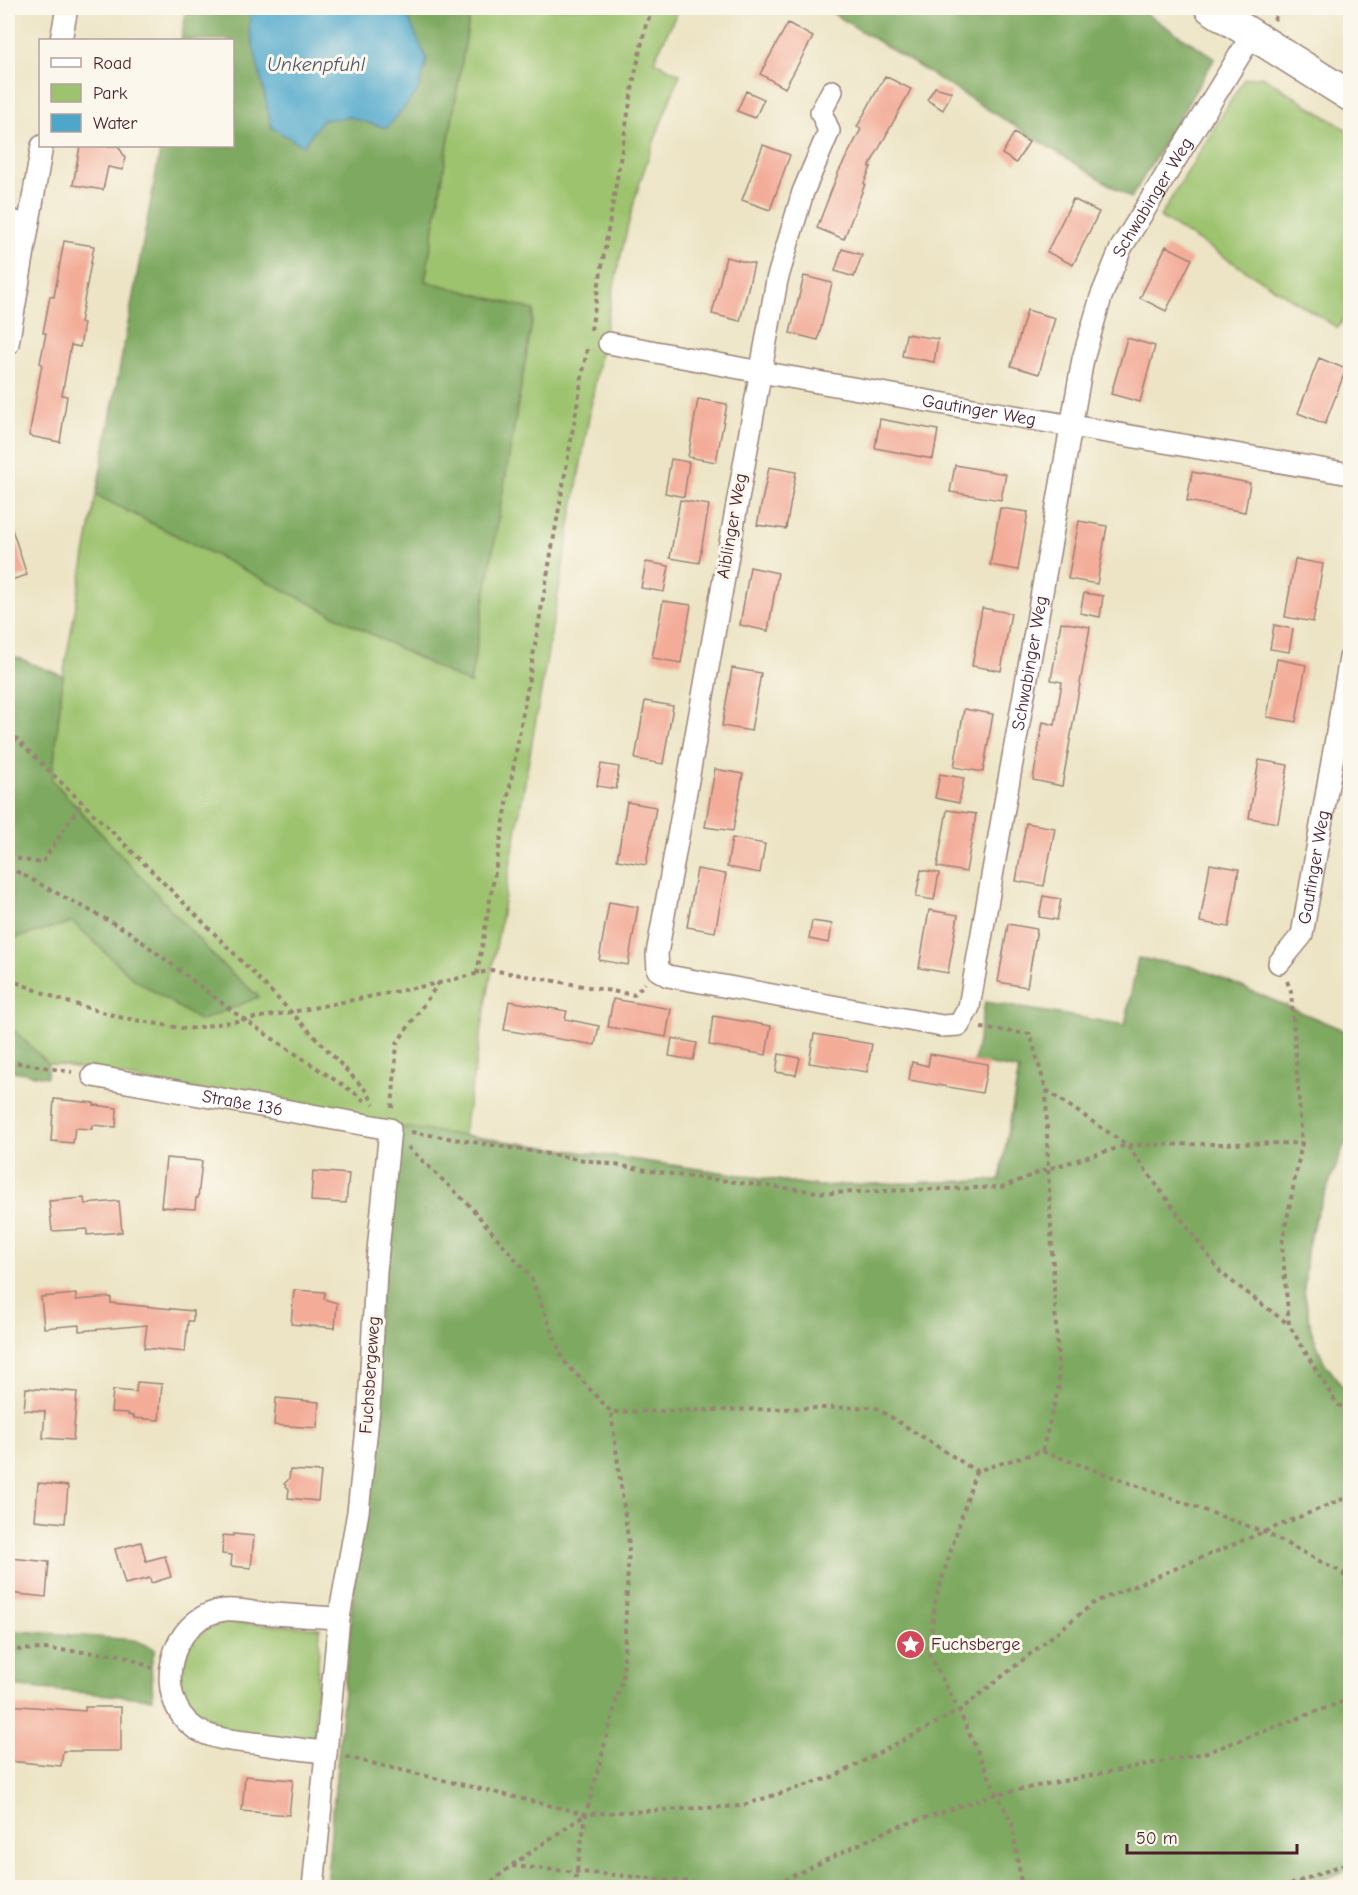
<svg xmlns="http://www.w3.org/2000/svg" width="1358" height="1895" viewBox="0 0 1358 1895" font-family="'Comic Neue',sans-serif">
<rect width="100%" height="100%" fill="#fbf7ec"/>
<filter id="ink" filterUnits="userSpaceOnUse"><feTurbulence type="fractalNoise" baseFrequency=".0167" numOctaves="2"/><feDisplacementMap in="SourceGraphic" scale="12" xChannelSelector="R" yChannelSelector="G"/><feConvolveMatrix kernelMatrix="1 2 1 2 8 2 1 2 1" color-interpolation-filters="sRGB"/></filter>
<filter id="wash" filterUnits="userSpaceOnUse"><feTurbulence type="fractalNoise" baseFrequency=".008" numOctaves="4" result="noise"/><feDisplacementMap in="SourceGraphic" scale="24" xChannelSelector="R" yChannelSelector="G"/><feGaussianBlur stdDeviation="1.35" result="paint"/><feColorMatrix in="noise" values="0 0 0 0 0 0 0 0 0 0 0 0 0 0 0 0 0 1.4 0 .05"/><feComposite in="paint" operator="in"/></filter>
<g filter="url(#wash)">
<rect width="100%" height="100%" fill="#ece4c4"/>
<path fill="#9dc36e" stroke="#74714c" stroke-width="1.5" d="M 471,8 L 679,8 L 654,61 L 680,74 C 664,115 647,156 635,199 C 620,252 610,306 599,360 L 463,1135 L 818,1186 L 1000,1180 L 1019,1070 L 985,1002 L 1125,1025 L 1138,958 L 1195,967 L 1350,1033 L 1350,1132 L 1315,1218 L 1307,1250 L 1304,1290 L 1311,1330 L 1324,1362 L 1350,1397 L 1350,1869 L 1302,1888 L 326,1887 L 396,1126 L 48,1063 L 8,1025 L 8,940 L 73,922 L 134,979 L 258,996 L 220,963 L 52,780 L 63,676 L 96,495 L 470,684 L 534,310 L 425,281 Z
M 1262,76 L 1350,132 L 1350,308 L 1338,328 L 1160,217 L 1244,79 Z
M 229,1622 L 320,1628 L 314,1743 L 212,1732 L 179,1698 C 183,1655 181,1634 229,1622 Z"/>
<path fill="#7ea961" stroke="#646446" stroke-width="1.5" d="M 187,8 L 471,8 L 425,281 L 534,310 L 470,684 L 96,495 L 161,146 L 232,146 L 232,40 L 181,40 Z
M 824,8 L 1137,8 L 1215,58 L 1131,198 Z
M 8,654 L 63,676 L 52,780 L 220,963 L 259,997 L 200,1021 L 134,979 L 73,922 L 8,940 Z
M 1138,958 L 1195,967 L 1350,1033 L 1350,1132 L 1315,1218 L 1307,1250 L 1304,1290 L 1311,1330 L 1324,1362 L 1350,1397 L 1350,1869 L 1302,1888 L 326,1888 L 396,1126 L 818,1186 L 1000,1180 L 1019,1070 L 974,1062 L 985,1002 L 1125,1025 Z
M 8,1025 L 48,1063 L 47,1077 L 8,1070 Z
M 8,1630 L 134,1640 L 155,1649 L 151,1664 L 153,1699 L 8,1686 Z"/>
<path fill="#4ea7cb" stroke="#4c637b" stroke-width="1.5" d="M 251,8 L 404,8 L 427,60 L 418,91 L 387,128 L 349,117 L 322,120 L 303,146 L 272,128 L 249,27 Z"/>
<g id="blocks">
<path fill="#f3ac98" d="M 788,23 L 813,37 L 785,88 L 760,74 Z
M 885,76 L 911,89 L 869,167 L 871,167 L 864,183 L 865,184 L 844,239 L 817,228 L 838,173 L 861,129 L 857,127 Z
M 935,87 L 952,92 L 943,110 L 927,100 Z
M 746,91 L 764,99 L 755,118 L 737,111 Z
M 1014,133 L 1029,142 L 1016,163 L 1002,154 Z
M 763,145 L 790,155 L 770,210 L 742,200 Z
M 80,146 L 118,146 L 125,157 L 123,170 L 108,167 L 103,190 L 73,185 Z
M 1073,199 L 1099,212 L 1073,265 L 1047,252 Z
M 64,241 L 94,246 L 80,323 L 84,323 L 80,347 L 71,345 L 62,395 L 67,396 L 60,442 L 29,436 L 42,364 L 40,363 L 46,333 L 43,333 L 50,296 L 54,297 Z
M 1166,246 L 1192,259 L 1166,311 L 1140,298 Z
M 842,249 L 862,255 L 854,277 L 835,271 Z
M 726,257 L 754,264 L 740,321 L 712,314 Z
M 804,276 L 832,283 L 818,340 L 790,333 Z
M 1027,310 L 1055,318 L 1039,374 L 1011,366 Z
M 906,334 L 938,339 L 934,362 L 902,356 Z
M 1127,338 L 1155,346 L 1140,402 L 1111,394 Z
M 1319,358 L 1346,369 L 1325,424 L 1298,413 Z
M 698,399 L 727,404 L 716,462 L 688,457 Z
M 880,419 L 938,430 L 933,459 L 875,448 Z
M 671,459 L 689,462 L 684,497 L 665,493 Z
M 955,465 L 1006,474 L 1001,500 L 950,492 Z
M 769,467 L 796,472 L 786,529 L 757,525 Z
M 1192,472 L 1250,483 L 1245,512 L 1187,501 Z
M 680,500 L 709,505 L 699,563 L 670,558 Z
M 1000,508 L 1028,512 L 1018,570 L 990,565 Z
M 1079,521 L 1107,526 L 1097,584 L 1068,579 Z
M 11,526 L 27,575 L 8,581 L 8,527 Z
M 1295,559 L 1323,564 L 1313,622 L 1285,617 Z
M 646,562 L 669,566 L 664,592 L 641,588 Z
M 750,567 L 778,573 L 768,631 L 740,625 Z
M 1084,593 L 1103,596 L 1100,617 L 1080,613 Z
M 663,601 L 691,605 L 681,663 L 652,658 Z
M 982,608 L 1011,613 L 1001,671 L 972,666 Z
M 1061,622 L 1090,627 L 1062,786 L 1033,780 L 1043,722 L 1055,725 L 1062,682 L 1051,680 Z
M 1274,625 L 1293,629 L 1289,652 L 1270,649 Z
M 1277,659 L 1306,665 L 1296,722 L 1267,717 Z
M 732,668 L 761,673 L 751,731 L 722,726 Z
M 645,701 L 673,706 L 663,764 L 635,759 Z
M 964,709 L 993,714 L 983,772 L 954,767 Z
M 1259,760 L 1288,765 L 1278,823 L 1249,818 Z
M 601,764 L 619,767 L 616,789 L 597,786 Z
M 715,769 L 743,774 L 733,831 L 705,827 Z
M 940,774 L 964,778 L 959,803 L 935,798 Z
M 627,802 L 656,807 L 646,865 L 617,860 Z
M 947,810 L 976,814 L 966,872 L 937,867 Z
M 1026,823 L 1055,828 L 1044,886 L 1016,881 Z
M 732,838 L 765,844 L 760,873 L 727,867 Z
M 1210,864 L 1239,869 L 1229,927 L 1200,922 Z
M 697,869 L 726,874 L 715,932 L 687,927 Z
M 921,870 L 939,873 L 934,900 L 916,897 Z
M 1043,896 L 1061,899 L 1057,920 L 1039,917 Z
M 609,902 L 638,907 L 628,965 L 599,960 Z
M 929,910 L 958,915 L 948,973 L 919,968 Z
M 812,921 L 832,924 L 829,943 L 809,939 Z
M 1008,924 L 1037,929 L 1027,987 L 998,982 Z
M 613,999 L 671,1009 L 666,1037 L 608,1027 Z
M 509,1001 L 567,1011 L 565,1019 L 599,1026 L 595,1045 L 504,1030 Z
M 713,1016 L 771,1026 L 766,1055 L 709,1045 Z
M 814,1034 L 872,1044 L 867,1072 L 809,1063 Z
M 672,1038 L 697,1043 L 693,1060 L 669,1056 Z
M 779,1054 L 800,1058 L 796,1075 L 776,1072 Z
M 930,1054 L 988,1064 L 982,1093 L 909,1080 L 912,1062 L 928,1066 Z
M 54,1099 L 94,1103 L 94,1105 L 117,1108 L 116,1127 L 92,1125 L 92,1129 L 75,1128 L 73,1143 L 51,1141 Z
M 166,1158 L 202,1161 L 198,1198 L 196,1198 L 195,1209 L 161,1207 Z
M 313,1171 L 349,1174 L 346,1203 L 311,1201 Z
M 84,1198 L 85,1204 L 119,1201 L 122,1232 L 87,1235 L 87,1229 L 52,1231 L 49,1201 Z
M 294,1290 L 325,1292 L 324,1299 L 337,1303 L 335,1328 L 291,1324 Z
M 76,1294 L 76,1300 L 111,1297 L 111,1303 L 193,1311 L 193,1321 L 188,1321 L 185,1352 L 144,1348 L 147,1325 L 79,1331 L 79,1325 L 44,1328 L 41,1297 Z
M 137,1382 L 162,1384 L 159,1420 L 134,1418 L 134,1416 L 128,1415 L 128,1413 L 111,1412 L 113,1390 L 136,1392 Z
M 26,1388 L 77,1392 L 73,1440 L 43,1438 L 45,1411 L 24,1410 Z
M 276,1398 L 319,1402 L 317,1428 L 274,1425 Z
M 290,1470 L 321,1472 L 318,1501 L 288,1498 L 289,1489 L 284,1484 L 289,1479 Z
M 38,1483 L 68,1486 L 65,1523 L 35,1520 Z
M 233,1534 L 254,1536 L 251,1568 L 231,1566 L 232,1555 L 222,1554 L 223,1535 L 233,1536 Z
M 141,1542 L 146,1561 L 165,1556 L 171,1577 L 151,1583 L 150,1578 L 125,1584 L 115,1549 Z
M 11,1558 L 49,1562 L 46,1597 L 8,1593 Z
M 8,1705 L 85,1711 L 85,1707 L 121,1707 L 121,1751 L 63,1751 L 61,1766 L 8,1761 Z
M 245,1776 L 293,1780 L 289,1815 L 242,1811 Z"/>
</g>
</g>
<g filter="url(#ink)">
<use href="#blocks" fill-opacity="0" stroke="#9b8278" stroke-width="1.5"/>
<g fill="none" stroke-linecap="round" stroke-linejoin="round">
<defs>
<g id="street">
<path d="M 61,40 L 67,8"/>
<path id="s1" d="M 832,91 L 821,112 L 829,131 L 803,192 L 777,280 L 657,954 L 658,970 L 668,976 L 942,1026 L 959,1025 L 969,1007 L 1083,359 L 1101,297 L 1121,248 L 1252,35"/>
<path d="M 8,219 L 28,227"/>
<path id="s2" d="M 609,343 L 760,372 L 1350,474"/>
<path d="M 8,344 L 42,146"/>
<path id="s3" d="M 1279,963 L 1302,935 L 1350,658"/>
<path id="s4" d="M 93,1076 L 390,1129 L 376,1271 L 369,1409 L 358,1512 L 339,1618 L 313,1888"/>
<path d="M 326,1752 C 304,1750 283,1747 262,1744 C 240,1741 216,1741 196,1729 C 150,1698 169,1616 225,1610 C 237,1609 250,1612 261,1613 C 287,1615 313,1617 339,1618"/>
</g>
<path id="secondary" d="M 1210,8 L 1350,96"/>
</defs>
<use href="#street" stroke="#9b8278" stroke-width="24"/>
<use href="#secondary" stroke="#9b8278" stroke-width="33"/>
<path stroke="#9b8278" stroke-width="4" stroke-dasharray="4.5 4.5" stroke-linecap="butt" d="M 1274,20 L 1280,9
M 591,330 L 634,79 L 646,24 L 654,8
M 8,731 C 130,848 251,968 367,1092 L 374,1104
M 8,857 L 42,863 L 82,802
M 8,867 L 128,931 L 243,1019 L 359,1096 L 365,1102
M 477,974 L 587,349
M 8,979 L 64,1001 L 123,1018 L 187,1029 L 292,1012 L 439,983 L 492,970 L 634,995 L 645,983
M 1287,981 L 1291,991 L 1302,1143 L 1282,1244 L 1289,1325 L 1337,1404 L 1350,1413
M 981,1028 L 1030,1034 L 1046,1090 L 1127,1145 L 1221,1273 L 1288,1324
M 8,1061 L 72,1072
M 392,1108 L 397,1043 L 438,984
M 411,1132 L 684,1176 L 827,1193 L 1002,1187 L 1048,1169 L 1127,1145 L 1302,1143
M 408,1147 L 468,1204 L 531,1277 L 563,1360 L 611,1412 L 875,1407 L 976,1471 L 1042,1451 L 1264,1532 L 1343,1573 L 1350,1574
M 1042,1451 L 1059,1386 L 1048,1169 L 1046,1090
M 976,1471 L 936,1598 L 928,1652 L 959,1711 L 997,1794 L 1012,1823 L 1022,1888
M 1343,1573 L 1350,1600
M 8,1650 L 45,1649 L 122,1655 L 152,1668
M 346,1757 L 586,1814 L 740,1806 L 835,1776 L 959,1711 L 1095,1602 L 1350,1496
M 512,1865 L 586,1814
M 484,1888 L 511,1866 L 763,1888
M 574,1888 L 586,1814 L 623,1676 L 629,1545 L 611,1412
M 768,1888 L 891,1829 L 997,1794 L 1205,1753 L 1350,1699
M 1282,1888 L 1350,1862"/>
<use href="#street" stroke="#fff" stroke-width="21"/>
<use href="#secondary" stroke="#fff" stroke-width="30"/>
</g>
</g>
<defs>
<symbol id="sight-disc" viewBox="-11 -11 22 22"><circle r="9.5" fill="#d1495b" stroke="#fbf7ec"/><path d="M0-6L1.8-2.2L6-1.7L2.9 1.2L3.7 5.4L0 3.3L-3.7 5.4L-2.9 1.2L-6-1.7L-1.8-2.2Z" fill="#fff"/></symbol>
</defs>
<g fill-rule="evenodd">
<use href="#sight-disc" x="894" y="1628" width="33" height="33"/>
</g>
<g text-anchor="middle" dominant-baseline="central" stroke-width="6" stroke-linejoin="round" paint-order="stroke">
<g font-size="18" fill="#4a1f2b" stroke="#fbf7ec">
<text stroke="none"><textPath href="#s1" startOffset="2066">Schwabinger Weg</textPath></text>
<text stroke="none"><textPath href="#s2" startOffset="376">Gautinger Weg</textPath></text>
<text transform="translate(732 526) rotate(-80)">Aiblinger Weg</text>
<text stroke="none"><textPath href="#s1" startOffset="1580">Schwabinger Weg</textPath></text>
<text stroke="none"><textPath href="#s3" startOffset="105">Gautinger Weg</textPath></text>
<text stroke="none"><textPath href="#s4" startOffset="152">Straße 136</textPath></text>
<text transform="translate(370 1375) rotate(-86)">Fuchsbergeweg</text>
</g>
<g font-size="18" fill="#4a1f2b" stroke="#fbf7ec" text-anchor="start">
<text x="931" y="1644">Fuchsberge</text>
</g>
<g font-size="20" font-style="italic" fill="#4c556b" stroke="#fbf7ec">
<text x="316" y="64">Unkenpfuhl</text>
</g>
</g>
<rect width="1358" height="1895" fill="none" stroke="#fbf7ec" stroke-width="30"/>
<rect x="39" y="39" width="195" height="108" fill="#fbf7ec" stroke="#b4a19f" stroke-width="1.5"/>
<rect x="51" y="58" width="30" height="9" fill="#ffffff" stroke="#b4a19f" stroke-width="1.5"/>
<text x="93" y="69" font-size="18" fill="#4a1f2b">Road</text>
<rect x="51" y="84" width="30" height="18" fill="#9dc36e" stroke="#b4a19f" stroke-width="1.5"/>
<text x="93" y="99" font-size="18" fill="#4a1f2b">Park</text>
<rect x="51" y="114" width="30" height="18" fill="#4ea7cb" stroke="#b4a19f" stroke-width="1.5"/>
<text x="93" y="129" font-size="18" fill="#4a1f2b">Water</text>
<path d="M1127 1844v9h170v-9" fill="none" stroke="#4a1f2b" stroke-width="3"/>
<text x="1136" y="1844" font-size="18" fill="#4a1f2b" stroke="#fbf7ec" stroke-width="4.5" paint-order="stroke">50 m</text>
</svg>
